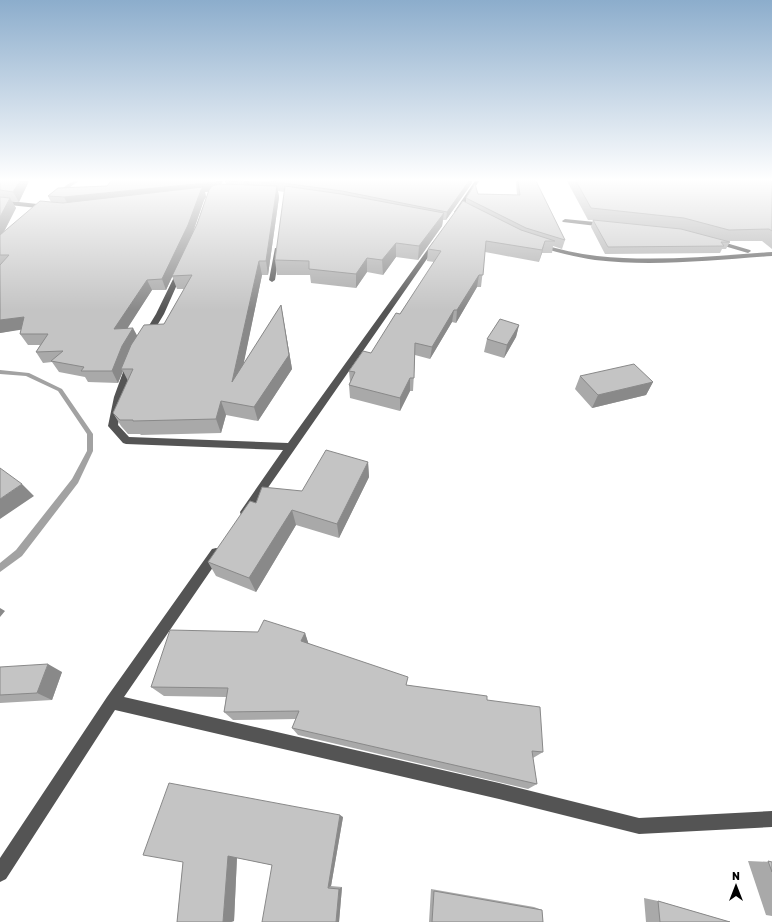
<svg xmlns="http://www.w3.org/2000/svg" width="772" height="922" viewBox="0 0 772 922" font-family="Rubik,sans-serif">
<rect width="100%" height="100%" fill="#fff"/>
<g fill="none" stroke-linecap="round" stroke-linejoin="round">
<path fill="#a2a2a2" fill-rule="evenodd" d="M 75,181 L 79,181 C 74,184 62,193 58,194 L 58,192 L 68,184 Z
M 0,370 L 29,373 L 62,389 L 93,434 L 93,451 L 78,483 L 22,556 L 0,572 L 0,563 L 16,550 L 72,479 L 87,451 L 87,434 L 58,391 L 26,376 L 0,374 Z"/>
<path fill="#545454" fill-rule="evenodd" d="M 475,181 L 479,181 L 459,213 L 455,213 L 454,212 Z
M 0,200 L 47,205 L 50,207 L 47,209 L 0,204 Z
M 565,219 L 605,223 L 608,225 L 605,227 L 563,222 L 562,221 Z
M 716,240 L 750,250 L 751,251 L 748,253 L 714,243 L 713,242 Z
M 435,241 L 438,243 L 249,515 L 245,517 L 241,515 L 240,512 L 283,450 L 126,444 L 123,443 L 108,426 L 114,397 L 126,364 L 130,361 L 134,364 L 122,397 L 118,425 L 129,437 L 288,443 L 433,242 Z
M 540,244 C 559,249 578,254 597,256 C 655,262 714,256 772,252 L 772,256 C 714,260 653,267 595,260 C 575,257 557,252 538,247 L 538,245 Z
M 275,248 L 280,249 L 275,280 L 272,282 L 269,280 Z
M 180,269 L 183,271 L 164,314 L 149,339 L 143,339 L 142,337 L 156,314 L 177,271 Z
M 216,548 L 220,549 L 222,553 L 220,557 L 124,697 L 499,783 L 639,818 L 772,811 L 772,827 L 639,834 L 499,799 L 115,710 L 6,879 L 0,882 L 0,858 L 107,697 L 212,549 Z"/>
</g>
<path fill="#a9a9a9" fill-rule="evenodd" d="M 0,181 L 29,181 L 19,202 L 11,201 L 16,208 L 4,232 L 51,202 L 48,196 L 226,184 L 225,181 L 472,181 L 472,183 L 446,220 L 443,220 L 442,226 L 418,260 L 396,257 L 383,275 L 367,272 L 356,288 L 311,283 L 310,275 L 277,275 L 275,260 L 285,192 L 278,191 L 279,197 L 268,275 L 262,275 L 243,365 L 281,305 L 292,369 L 258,421 L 226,415 L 221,433 L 141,435 L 140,434 L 128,434 L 121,426 L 113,413 L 128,381 L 123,371 L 118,383 L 88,382 L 85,377 L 59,372 L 52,362 L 43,363 L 36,352 L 40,345 L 28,345 L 20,334 L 21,329 L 0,333 ZM 209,191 L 197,224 L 193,232 L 204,200 L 206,197 L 205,192 ZM 172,276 L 177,289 L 184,289 L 164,324 L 137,336 L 127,328 L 152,290 L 166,290 Z
M 516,181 L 536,181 L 565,240 L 562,249 L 553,246 L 552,253 L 542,253 L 539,262 L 485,252 L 481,287 L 477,287 L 456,323 L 452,322 L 430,359 L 415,355 L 413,391 L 410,391 L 400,411 L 350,398 L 349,385 L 350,382 L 349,371 L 371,353 L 400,314 L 434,262 L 427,261 L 428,249 L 466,202 L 466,198 L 478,194 L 517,195 Z
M 567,181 L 772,181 L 772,249 L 762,241 L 727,241 L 730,242 L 726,249 L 722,249 L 720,253 L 605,254 L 591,227 L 593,220 L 588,220 Z
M 519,325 L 516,337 L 504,358 L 484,352 L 487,339 Z
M 580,376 L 653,382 L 646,395 L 592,408 L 575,389 Z
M 368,462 L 369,477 L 339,538 L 296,525 L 256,592 L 216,576 L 208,562 L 256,503 L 302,491 Z
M 305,633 L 308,643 L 407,685 L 487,700 L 543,752 L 533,758 L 537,784 L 528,789 L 298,735 L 292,728 L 296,719 L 233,720 L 224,712 L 226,697 L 164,696 L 151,687 Z
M 0,667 L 62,672 L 52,700 L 0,703 Z
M 343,817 L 331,886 L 342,887 L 339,922 L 272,865 L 237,858 L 234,921 L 231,922 L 177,922 L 183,862 Z
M 748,861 L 772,862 L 772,916 L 766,915 Z
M 431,889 L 534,907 L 542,910 L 543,922 L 429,922 Z
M 644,898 L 658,901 L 730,922 L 646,922 Z"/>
<path fill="#898989" d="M 20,181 L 29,181 L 19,202 L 13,192 Z
M 216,181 L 223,181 L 218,191 L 205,192 L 206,197 L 204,200 L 192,235 L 166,290 L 162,279 L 68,205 L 64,197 Z
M 244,181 L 249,181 L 250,186 L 246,190 Z
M 469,181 L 472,181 L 472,183 L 446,220 L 447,212 Z
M 277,186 L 279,197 L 268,275 L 266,261 Z
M 10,198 L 16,208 L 0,239 L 0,217 Z
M 444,213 L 442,226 L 418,260 L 419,246 Z
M 545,241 L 542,253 L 539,262 L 542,250 Z
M 396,243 L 396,257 L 383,275 L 382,260 Z
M 367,258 L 367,272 L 356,288 L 356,274 Z
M 259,261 L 262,275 L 237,396 L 232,382 Z
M 479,275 L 477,287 L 456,323 L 457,310 Z
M 147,280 L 152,290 L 120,340 L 114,329 Z
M 281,305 L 292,369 L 258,421 L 254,407 Z
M 454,310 L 452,322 L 430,359 L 432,347 Z
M 24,317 L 32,328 L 0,333 L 0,320 Z
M 519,325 L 516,337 L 504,358 L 507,345 Z
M 133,328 L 139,339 L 121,369 L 123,371 L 118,383 L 112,371 L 122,346 Z
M 410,378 L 410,391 L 400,411 L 400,398 Z
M 653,382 L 646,395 L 592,408 L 598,395 Z
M 221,401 L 226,415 L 221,433 L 216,419 Z
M 368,462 L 369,477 L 339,538 L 337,524 Z
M 22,484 L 34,496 L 0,519 L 0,499 Z
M 292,510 L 296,525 L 256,592 L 249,578 Z
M 0,608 L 5,611 L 0,617 Z
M 305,633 L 309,645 L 301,641 Z
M 48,664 L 62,672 L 52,700 L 37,693 Z
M 340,815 L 343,817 L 331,886 L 328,888 Z
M 228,856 L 237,856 L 234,921 L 231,922 L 223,922 Z
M 342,887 L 339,922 L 336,922 L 339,889 Z"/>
<path fill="#c4c4c4" stroke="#898989" d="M 0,181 L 20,181 L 13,192 L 0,190 Z
M 111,181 L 216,181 L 216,182 L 64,197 L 48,196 L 58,188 L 107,186 Z
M 225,181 L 244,181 L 244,182 Z
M 277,181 L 469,181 L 447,212 L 342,191 L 283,183 L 262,183 Z
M 518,181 L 536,181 L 565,240 L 526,228 L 466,198 L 475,184 L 478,194 L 520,195 Z
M 576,181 L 772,181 L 772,231 L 769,229 L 729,230 L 684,218 L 591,208 Z
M 220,184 L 277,186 L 266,261 L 259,261 L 232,382 L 281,305 L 289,355 L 254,407 L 221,401 L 216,419 L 133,421 L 133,420 L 120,420 L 113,413 L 133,369 L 121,369 L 131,345 L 144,325 L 164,324 L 192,275 L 172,276 L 197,224 L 209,190 L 212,186 Z
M 285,186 L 341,194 L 444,213 L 419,246 L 396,243 L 382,260 L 367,258 L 356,274 L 309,269 L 309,261 L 275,260 Z
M 203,187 L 201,190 L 188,225 L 162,279 L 147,280 L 114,329 L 133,328 L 122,346 L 112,371 L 81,371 L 84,367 L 51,361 L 63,351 L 36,352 L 48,334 L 20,334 L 24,317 L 0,320 L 0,265 L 9,255 L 0,255 L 0,235 L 40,201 L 63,203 Z
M 0,197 L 10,198 L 0,217 Z
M 463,201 L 521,230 L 555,241 L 545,241 L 542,250 L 486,241 L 483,275 L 479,275 L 457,310 L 454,310 L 432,347 L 415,343 L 414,378 L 410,378 L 400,398 L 349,385 L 355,372 L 349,371 L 363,351 L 371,353 L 396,313 L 400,314 L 441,251 L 428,249 Z
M 593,220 L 681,229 L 730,242 L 721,242 L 724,246 L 608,247 Z
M 500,319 L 519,325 L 507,345 L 487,339 Z
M 634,364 L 653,382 L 598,395 L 580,376 Z
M 326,450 L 368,462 L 337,524 L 292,510 L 249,578 L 208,562 L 250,501 L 256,503 L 262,487 L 302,491 Z
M 0,468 L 22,484 L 0,499 Z
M 264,620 L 305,633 L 301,641 L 408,677 L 406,685 L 487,696 L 487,700 L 540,707 L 543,752 L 532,751 L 537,784 L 292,728 L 299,711 L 224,712 L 228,688 L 151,687 L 170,630 L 258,632 Z
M 48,664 L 37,693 L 0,695 L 0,667 Z
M 169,783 L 340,815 L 328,888 L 339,889 L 336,922 L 262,922 L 272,865 L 228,856 L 223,922 L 177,922 L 183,862 L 143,855 Z
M 768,861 L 772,862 L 772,872 Z
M 434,891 L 542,910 L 543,922 L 432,922 Z
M 658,901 L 730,922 L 660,922 Z"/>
<linearGradient id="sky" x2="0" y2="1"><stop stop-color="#8cadcc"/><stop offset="0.58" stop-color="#fff"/><stop offset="1" stop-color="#fff" stop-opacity="0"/></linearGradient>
<rect width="772" height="310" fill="url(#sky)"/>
<g transform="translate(736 886)" stroke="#ffffff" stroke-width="3" paint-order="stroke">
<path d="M0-3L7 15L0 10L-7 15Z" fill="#000000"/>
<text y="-6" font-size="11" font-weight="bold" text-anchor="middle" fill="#000000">N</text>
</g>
</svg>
